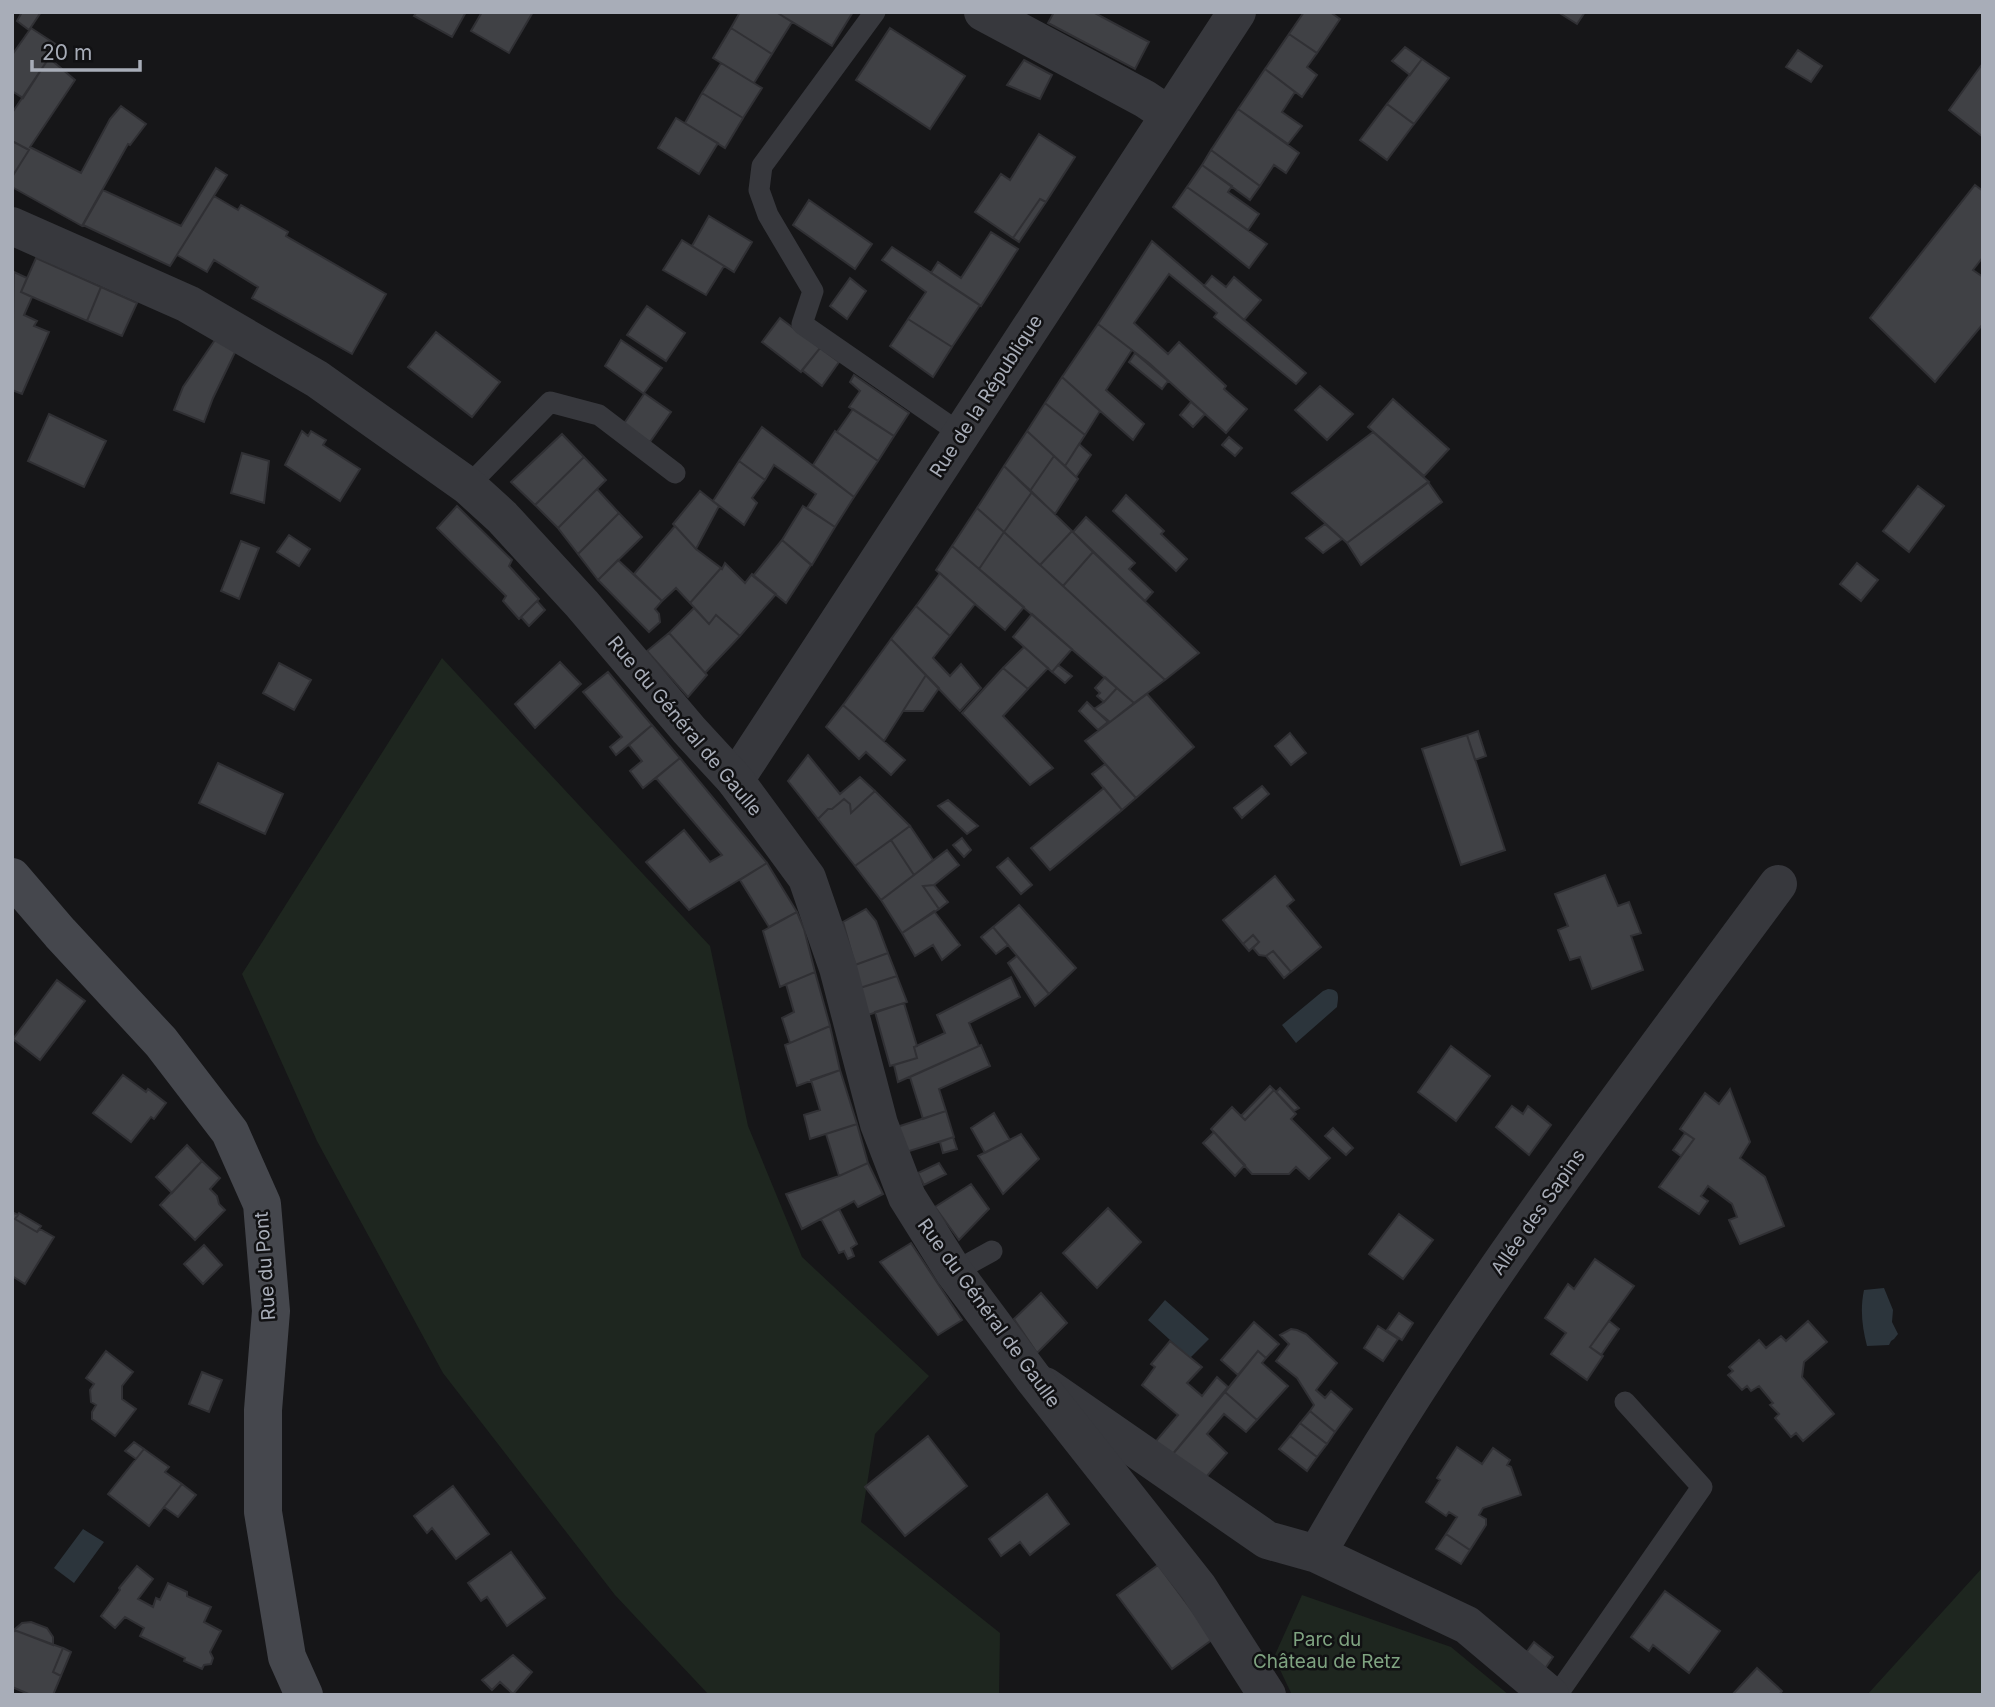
<svg xmlns="http://www.w3.org/2000/svg" width="1995" height="1707" viewBox="0 0 1995 1707" font-family="Inter,sans-serif">
<rect width="100%" height="100%" fill="#161618"/>
<path fill="#1e261f" d="M 442,658 L 710,946 L 748,1126 L 802,1257 L 929,1376 L 875,1434 L 861,1522 L 1000,1633 L 999,1695 L 709,1695 L 615,1595 L 443,1373 L 317,1141 L 242,974 Z
M 1983,1567 L 1983,1695 L 1867,1695 Z
M 1302,1595 L 1451,1647 L 1509,1695 L 1292,1695 L 1274,1657 Z"/>
<path fill="#2c353c" d="M 1328,989 C 1341,989 1338,998 1337,1007 L 1296,1043 L 1282,1025 L 1323,991 Z
M 1884,1288 L 1893,1310 L 1892,1322 L 1898,1334 L 1894,1339 L 1891,1341 L 1889,1345 L 1867,1346 C 1862,1327 1860,1309 1864,1290 Z
M 1165,1300 L 1209,1339 L 1190,1358 L 1148,1320 Z
M 83,1529 L 104,1542 L 74,1583 L 54,1568 Z"/>
<path fill="#404145" stroke="#303034" stroke-width="2" d="M 22,12 L 41,12 L 29,30 L 17,21 Z
M 417,12 L 466,12 L 452,37 L 414,16 Z
M 482,12 L 533,12 L 509,53 L 471,31 Z
M 740,12 L 776,12 L 792,22 L 772,54 L 731,28 Z
M 776,12 L 853,12 L 832,46 Z
M 1054,12 L 1093,12 L 1149,42 L 1135,69 L 1048,23 Z
M 1304,12 L 1330,12 L 1340,19 L 1317,53 L 1289,34 Z
M 1558,12 L 1585,12 L 1577,24 Z
M 31,28 L 57,45 L 23,98 L 12,91 L 12,55 Z
M 731,28 L 772,54 L 754,83 L 713,58 Z
M 890,28 L 965,76 L 930,129 L 856,80 Z
M 1289,34 L 1317,53 L 1307,67 L 1317,75 L 1302,97 L 1265,69 Z
M 1405,47 L 1422,59 L 1410,75 L 1392,61 Z
M 1798,50 L 1822,66 L 1811,82 L 1786,67 Z
M 49,58 L 75,80 L 30,147 L 81,173 L 110,119 L 121,106 L 146,124 L 130,145 L 128,144 L 82,226 L 12,187 L 12,177 L 29,150 L 12,141 L 12,113 Z
M 1422,59 L 1449,78 L 1414,124 L 1387,104 Z
M 1024,60 L 1052,75 L 1040,99 L 1007,85 Z
M 721,63 L 762,88 L 743,118 L 702,93 Z
M 1983,63 L 1983,137 L 1949,110 Z
M 1265,69 L 1295,92 L 1282,112 L 1302,126 L 1288,144 L 1238,109 Z
M 702,93 L 743,118 L 725,148 L 685,123 Z
M 1387,104 L 1414,124 L 1387,160 L 1360,140 Z
M 1238,109 L 1299,153 L 1286,173 L 1274,165 L 1260,186 L 1211,150 Z
M 676,118 L 718,143 L 699,174 L 658,148 Z
M 1039,134 L 1075,157 L 1046,202 L 1040,199 L 1013,238 L 975,212 L 1001,174 L 1010,180 Z
M 12,141 L 29,150 L 12,177 Z
M 1211,150 L 1260,186 L 1250,200 L 1202,165 Z
M 1202,165 L 1232,186 L 1228,192 L 1259,214 L 1248,230 L 1187,187 Z
M 216,168 L 227,175 L 170,266 L 83,225 L 103,190 L 181,226 Z
M 1975,185 L 1983,191 L 1983,257 L 1973,270 L 1983,277 L 1983,324 L 1935,382 L 1870,318 Z
M 1187,187 L 1267,244 L 1249,268 L 1173,207 Z
M 214,196 L 238,210 L 241,205 L 288,232 L 286,236 L 386,294 L 352,354 L 252,298 L 258,287 L 214,260 L 207,272 L 177,255 Z
M 1040,199 L 1046,202 L 1019,242 L 1013,238 Z
M 809,200 L 872,244 L 855,269 L 793,225 Z
M 709,216 L 752,242 L 734,272 L 692,246 Z
M 991,232 L 1018,249 L 981,306 L 931,273 L 938,262 L 961,278 Z
M 682,240 L 724,266 L 706,295 L 663,270 Z
M 1152,241 L 1306,373 L 1296,384 L 1214,317 L 1217,313 L 1169,274 L 1134,323 L 1168,354 L 1179,342 L 1226,386 L 1224,389 L 1247,409 L 1226,433 L 1149,363 L 1098,324 Z
M 892,247 L 980,305 L 952,347 L 908,319 L 926,292 L 882,260 Z
M 36,258 L 101,287 L 87,321 L 21,292 Z
M 14,272 L 27,278 L 21,292 L 32,297 L 24,315 L 37,321 L 34,326 L 49,332 L 22,394 L 12,390 Z
M 1212,276 L 1226,287 L 1234,277 L 1261,300 L 1244,320 L 1204,286 Z
M 850,278 L 866,291 L 847,319 L 830,306 Z
M 101,287 L 137,303 L 122,336 L 87,321 Z
M 647,306 L 685,333 L 666,361 L 627,335 Z
M 780,318 L 820,348 L 801,372 L 762,342 Z
M 908,319 L 952,347 L 933,377 L 890,346 Z
M 1098,324 L 1132,350 L 1106,390 L 1144,424 L 1133,440 L 1062,377 Z
M 436,332 L 500,382 L 472,417 L 408,367 Z
M 217,337 L 238,346 L 213,398 L 204,422 L 174,410 L 183,387 Z
M 621,340 L 662,368 L 644,393 L 671,412 L 650,442 L 623,425 L 644,394 L 605,366 Z
M 820,348 L 839,362 L 822,386 L 802,370 Z
M 1135,353 L 1168,381 L 1162,389 L 1129,362 Z
M 854,375 L 909,413 L 894,436 L 849,407 L 860,391 L 850,382 Z
M 1062,377 L 1100,411 L 1085,435 L 1045,403 Z
M 1320,386 L 1353,414 L 1327,440 L 1295,410 Z
M 1393,399 L 1449,449 L 1424,476 L 1368,427 Z
M 1191,402 L 1205,414 L 1193,427 L 1180,415 Z
M 1045,403 L 1085,435 L 1065,466 L 1027,431 Z
M 853,409 L 894,436 L 878,461 L 837,432 Z
M 49,414 L 106,441 L 84,487 L 28,461 Z
M 762,427 L 854,497 L 835,527 L 807,508 L 816,494 L 774,465 L 765,480 L 739,461 Z
M 302,431 L 308,436 L 311,431 L 326,440 L 323,445 L 360,469 L 340,501 L 285,465 Z
M 835,431 L 878,461 L 854,497 L 813,465 Z
M 1027,431 L 1054,456 L 1030,491 L 1004,466 Z
M 1373,432 L 1429,482 L 1347,543 L 1292,493 Z
M 562,434 L 584,457 L 535,505 L 511,482 Z
M 1229,437 L 1242,448 L 1235,456 L 1222,445 Z
M 1079,444 L 1091,455 L 1076,477 L 1065,466 Z
M 242,453 L 269,461 L 264,503 L 231,493 Z
M 1054,456 L 1078,479 L 1055,514 L 1030,491 Z
M 584,457 L 606,480 L 558,528 L 535,505 Z
M 739,461 L 765,480 L 752,498 L 757,503 L 744,525 L 713,501 Z
M 1004,466 L 1032,492 L 1004,532 L 977,508 Z
M 1428,482 L 1442,502 L 1361,565 L 1347,543 Z
M 1918,486 L 1944,506 L 1909,552 L 1883,531 Z
M 597,489 L 619,513 L 578,554 L 558,528 Z
M 700,491 L 719,506 L 696,549 L 673,524 Z
M 1032,492 L 1072,531 L 1040,565 L 1004,532 Z
M 1126,495 L 1164,531 L 1161,534 L 1187,559 L 1176,571 L 1113,511 Z
M 457,506 L 512,560 L 509,566 L 539,599 L 519,619 L 503,601 L 506,596 L 437,528 Z
M 803,506 L 835,527 L 812,565 L 782,540 Z
M 977,508 L 1004,532 L 979,569 L 952,546 Z
M 619,513 L 642,537 L 598,580 L 578,554 Z
M 1086,517 L 1135,563 L 1129,569 L 1153,592 L 1145,601 L 1073,532 Z
M 1325,524 L 1342,539 L 1323,553 L 1306,538 Z
M 675,526 L 696,549 L 721,568 L 690,603 L 676,588 L 662,601 L 634,574 Z
M 1072,531 L 1093,552 L 1063,586 L 1040,565 Z
M 1004,532 L 1063,586 L 1165,680 L 1134,703 L 979,569 Z
M 289,535 L 310,549 L 299,566 L 277,552 Z
M 782,540 L 811,565 L 786,603 L 753,576 Z
M 241,541 L 259,548 L 239,599 L 221,591 Z
M 952,546 L 1024,607 L 1005,630 L 936,570 Z
M 1093,552 L 1199,653 L 1165,680 L 1063,586 Z
M 618,560 L 662,601 L 655,609 L 659,614 L 660,622 L 649,632 L 598,580 Z
M 725,563 L 745,583 L 752,574 L 776,594 L 740,636 L 716,615 L 709,624 L 690,603 L 721,568 L 722,569 Z
M 1857,563 L 1878,580 L 1861,601 L 1840,584 Z
M 940,573 L 975,604 L 950,636 L 916,606 Z
M 537,601 L 545,610 L 529,626 L 521,617 Z
M 916,606 L 950,636 L 933,658 L 950,676 L 961,664 L 981,688 L 960,711 L 891,639 Z
M 694,608 L 709,624 L 716,615 L 740,636 L 705,673 L 669,633 Z
M 1032,614 L 1072,649 L 1052,672 L 1013,637 Z
M 669,633 L 707,675 L 688,697 L 647,651 Z
M 891,639 L 926,675 L 884,741 L 843,705 Z
M 1024,647 L 1048,668 L 1028,689 L 1003,668 Z
M 560,662 L 581,684 L 535,728 L 515,704 Z
M 279,663 L 311,680 L 294,710 L 263,693 Z
M 1058,665 L 1072,676 L 1065,683 L 1052,672 Z
M 1003,668 L 1028,689 L 1003,716 L 1053,768 L 1030,785 L 962,713 Z
M 608,672 L 652,725 L 616,755 L 610,747 L 622,737 L 583,692 Z
M 926,675 L 939,688 L 923,711 L 903,711 Z
M 1105,677 L 1117,688 L 1104,702 L 1097,696 L 1100,693 L 1095,688 Z
M 1117,688 L 1134,703 L 1110,722 L 1094,709 L 1104,702 Z
M 1147,694 L 1194,747 L 1136,798 L 1085,741 Z
M 1087,702 L 1108,722 L 1098,730 L 1079,711 Z
M 843,705 L 905,760 L 891,775 L 866,752 L 859,759 L 826,727 Z
M 652,725 L 680,758 L 643,788 L 630,771 L 642,761 L 629,745 Z
M 1478,731 L 1486,756 L 1475,760 L 1467,735 Z
M 1290,733 L 1306,753 L 1291,765 L 1275,746 Z
M 1467,735 L 1505,850 L 1461,865 L 1422,749 Z
M 808,755 L 840,794 L 860,777 L 875,791 L 851,813 L 850,804 L 844,799 L 832,809 L 828,809 L 818,819 L 788,781 Z
M 680,758 L 767,863 L 689,910 L 646,862 L 684,830 L 710,862 L 722,855 L 656,778 Z
M 218,763 L 283,794 L 265,834 L 199,803 Z
M 1105,764 L 1136,798 L 1122,810 L 1092,774 Z
M 1262,786 L 1269,794 L 1242,818 L 1234,808 Z
M 1104,788 L 1122,810 L 1050,870 L 1031,848 Z
M 875,791 L 910,826 L 855,866 L 818,819 L 828,809 L 832,809 L 844,799 L 850,804 L 851,813 Z
M 948,800 L 978,826 L 967,834 L 938,806 Z
M 910,826 L 933,860 L 914,875 L 891,840 Z
M 962,838 L 971,850 L 964,857 L 953,845 Z
M 891,840 L 914,875 L 881,900 L 855,866 Z
M 947,850 L 959,865 L 934,885 L 923,886 L 939,909 L 902,933 L 881,900 Z
M 1008,858 L 1032,885 L 1021,894 L 997,867 Z
M 767,863 L 797,912 L 769,927 L 740,880 Z
M 1605,875 L 1618,906 L 1629,902 L 1641,933 L 1631,936 L 1643,970 L 1592,989 L 1580,957 L 1570,960 L 1558,930 L 1568,926 L 1555,894 Z
M 1275,876 L 1294,900 L 1287,906 L 1321,947 L 1291,972 L 1273,951 L 1266,956 L 1259,955 L 1253,948 L 1259,942 L 1253,935 L 1243,944 L 1223,920 Z
M 934,885 L 948,902 L 939,909 L 923,886 Z
M 1019,905 L 1076,968 L 1049,994 L 993,927 Z
M 866,909 L 876,921 L 888,953 L 855,965 L 843,922 Z
M 934,911 L 960,945 L 942,960 L 933,945 L 915,956 L 902,933 Z
M 797,912 L 804,929 L 815,972 L 780,987 L 763,931 Z
M 993,927 L 1008,945 L 996,954 L 981,937 Z
M 1253,935 L 1259,942 L 1249,951 L 1243,944 Z
M 1273,951 L 1291,972 L 1284,978 L 1266,956 Z
M 888,953 L 897,976 L 860,988 L 855,965 Z
M 1017,956 L 1049,994 L 1035,1006 L 1008,963 Z
M 815,972 L 830,1026 L 790,1043 L 782,1018 L 794,1012 L 786,984 Z
M 897,976 L 907,1002 L 868,1015 L 860,988 Z
M 1011,977 L 1020,997 L 969,1023 L 979,1046 L 898,1082 L 894,1065 L 917,1058 L 914,1047 L 945,1033 L 937,1015 Z
M 57,980 L 85,1001 L 40,1060 L 13,1039 Z
M 904,1003 L 917,1046 L 914,1047 L 917,1058 L 890,1066 L 875,1012 Z
M 830,1026 L 840,1070 L 797,1086 L 785,1045 Z
M 981,1045 L 990,1066 L 939,1089 L 946,1111 L 923,1119 L 910,1077 Z
M 1451,1046 L 1490,1076 L 1456,1121 L 1418,1092 Z
M 840,1070 L 857,1124 L 810,1139 L 804,1115 L 820,1110 L 811,1080 Z
M 123,1075 L 146,1092 L 148,1089 L 166,1103 L 154,1119 L 151,1117 L 131,1142 L 93,1113 Z
M 1270,1086 L 1274,1090 L 1245,1120 L 1241,1116 Z
M 1280,1088 L 1299,1108 L 1294,1111 L 1276,1092 Z
M 1730,1089 L 1750,1142 L 1740,1158 L 1765,1177 L 1784,1226 L 1740,1244 L 1729,1220 L 1737,1217 L 1732,1204 L 1708,1186 L 1701,1196 L 1708,1201 L 1699,1214 L 1659,1187 L 1694,1139 L 1680,1129 L 1705,1093 L 1719,1104 Z
M 1274,1090 L 1296,1114 L 1291,1119 L 1330,1158 L 1309,1179 L 1296,1167 L 1289,1174 L 1252,1174 L 1211,1129 L 1232,1107 L 1245,1120 Z
M 1512,1106 L 1523,1114 L 1528,1106 L 1551,1125 L 1529,1155 L 1496,1127 Z
M 946,1111 L 954,1137 L 903,1153 L 894,1128 Z
M 994,1113 L 1010,1140 L 985,1153 L 971,1128 Z
M 857,1124 L 868,1163 L 839,1176 L 826,1134 Z
M 1333,1128 L 1353,1148 L 1346,1155 L 1325,1136 Z
M 1214,1132 L 1245,1165 L 1235,1176 L 1203,1143 Z
M 1685,1133 L 1694,1139 L 1681,1156 L 1673,1150 Z
M 1021,1134 L 1039,1159 L 1003,1194 L 978,1156 Z
M 953,1137 L 957,1149 L 943,1153 L 940,1142 Z
M 187,1145 L 202,1161 L 172,1193 L 156,1177 Z
M 202,1161 L 220,1178 L 210,1189 L 217,1196 L 219,1204 L 225,1210 L 195,1240 L 160,1205 Z
M 868,1163 L 883,1194 L 858,1207 L 854,1201 L 802,1229 L 786,1194 L 839,1176 Z
M 939,1163 L 946,1174 L 924,1185 L 918,1173 Z
M 971,1184 L 989,1209 L 959,1240 L 935,1207 Z
M 1108,1208 L 1141,1242 L 1097,1288 L 1063,1253 Z
M 839,1209 L 857,1244 L 851,1248 L 854,1256 L 848,1259 L 844,1251 L 839,1253 L 821,1219 Z
M 12,1212 L 18,1215 L 15,1219 L 37,1232 L 40,1229 L 54,1237 L 25,1284 L 12,1276 Z
M 19,1213 L 41,1226 L 37,1232 L 15,1219 Z
M 1399,1214 L 1433,1240 L 1403,1279 L 1369,1254 Z
M 911,1243 L 962,1320 L 938,1335 L 880,1262 Z
M 204,1245 L 222,1265 L 203,1284 L 184,1264 Z
M 1595,1259 L 1634,1286 L 1590,1347 L 1603,1356 L 1587,1380 L 1551,1354 L 1566,1333 L 1545,1318 L 1568,1284 L 1574,1289 Z
M 1041,1293 L 1067,1323 L 1037,1353 L 1014,1319 Z
M 1399,1313 L 1413,1323 L 1402,1340 L 1387,1330 Z
M 1609,1321 L 1619,1329 L 1601,1355 L 1590,1347 Z
M 1808,1321 L 1827,1342 L 1804,1362 L 1802,1377 L 1834,1414 L 1803,1441 L 1796,1433 L 1791,1437 L 1775,1418 L 1779,1414 L 1770,1405 L 1773,1403 L 1759,1386 L 1751,1391 L 1747,1386 L 1742,1390 L 1728,1375 L 1733,1371 L 1729,1367 L 1759,1340 L 1766,1348 L 1781,1336 L 1786,1341 Z
M 1254,1322 L 1279,1344 L 1266,1358 L 1258,1351 L 1238,1375 L 1221,1360 Z
M 1378,1326 L 1398,1339 L 1383,1361 L 1364,1348 Z
M 1291,1329 L 1297,1330 L 1306,1334 L 1337,1363 L 1316,1390 L 1325,1398 L 1331,1391 L 1352,1409 L 1335,1432 L 1310,1411 L 1314,1405 L 1297,1378 L 1276,1361 L 1289,1344 L 1280,1335 Z
M 1170,1341 L 1202,1367 L 1187,1383 L 1202,1396 L 1217,1377 L 1228,1387 L 1167,1461 L 1150,1448 L 1178,1415 L 1142,1385 L 1155,1367 L 1151,1364 Z
M 106,1351 L 133,1372 L 122,1386 L 122,1399 L 136,1409 L 115,1436 L 92,1419 L 92,1412 L 96,1405 L 91,1402 L 90,1390 L 94,1384 L 86,1378 Z
M 1258,1351 L 1266,1358 L 1262,1363 L 1288,1386 L 1257,1420 L 1225,1392 Z
M 202,1372 L 222,1380 L 209,1412 L 189,1404 Z
M 1225,1392 L 1257,1420 L 1246,1432 L 1224,1414 L 1207,1434 L 1227,1453 L 1200,1484 L 1167,1461 Z
M 1310,1411 L 1335,1432 L 1327,1444 L 1300,1423 Z
M 1300,1423 L 1327,1444 L 1317,1457 L 1290,1436 Z
M 928,1436 L 967,1486 L 905,1536 L 865,1487 Z
M 1290,1436 L 1317,1457 L 1307,1471 L 1279,1449 Z
M 134,1442 L 144,1449 L 136,1459 L 125,1451 Z
M 1457,1447 L 1482,1464 L 1493,1448 L 1510,1460 L 1507,1465 L 1511,1467 L 1521,1495 L 1483,1508 L 1479,1515 L 1486,1519 L 1486,1525 L 1470,1550 L 1446,1534 L 1457,1517 L 1449,1512 L 1446,1516 L 1426,1502 L 1440,1480 L 1437,1478 Z
M 144,1449 L 169,1467 L 165,1472 L 182,1484 L 149,1526 L 108,1494 Z
M 182,1484 L 196,1495 L 178,1517 L 164,1507 Z
M 453,1486 L 489,1534 L 456,1559 L 432,1528 L 427,1533 L 414,1516 Z
M 1047,1494 L 1069,1524 L 1030,1555 L 1020,1542 L 1001,1556 L 989,1539 Z
M 1446,1534 L 1470,1550 L 1461,1564 L 1436,1549 Z
M 511,1552 L 545,1598 L 507,1626 L 487,1597 L 481,1601 L 468,1583 Z
M 1158,1565 L 1213,1639 L 1172,1669 L 1117,1595 Z
M 137,1566 L 153,1579 L 138,1599 L 153,1607 L 156,1598 L 160,1600 L 168,1583 L 187,1592 L 187,1596 L 211,1607 L 204,1622 L 221,1631 L 210,1652 L 213,1658 L 211,1664 L 204,1665 L 202,1669 L 184,1661 L 185,1658 L 140,1636 L 144,1628 L 125,1617 L 115,1628 L 101,1616 L 120,1590 L 119,1588 Z
M 1665,1591 L 1720,1631 L 1689,1673 L 1653,1645 L 1649,1651 L 1631,1637 Z
M 31,1622 L 47,1628 L 53,1637 L 53,1645 L 14,1630 L 22,1623 Z
M 14,1630 L 63,1648 L 53,1672 L 61,1676 L 53,1695 L 31,1695 L 12,1687 L 12,1636 Z
M 1534,1642 L 1553,1657 L 1544,1670 L 1525,1654 Z
M 63,1648 L 71,1652 L 61,1676 L 53,1672 Z
M 513,1655 L 532,1672 L 513,1694 L 500,1682 L 492,1690 L 482,1680 Z
M 1757,1668 L 1782,1691 L 1779,1695 L 1732,1695 Z"/>
<g fill="none" stroke-linecap="round" stroke-linejoin="round">
<path stroke="#37383d" stroke-width="21" d="M 875,12 L 762,166 L 759,190 L 768,215 L 813,291 L 802,324 L 961,434
M 468,486 L 550,402 L 599,415 L 675,473
M 954,1272 L 992,1251
M 1557,1695 L 1702,1487 L 1625,1402"/>
<path stroke="#37383d" stroke-width="38" d="M 983,12 L 1145,99 L 1169,115
M 735,780 L 1237,12
M 1045,1386 L 1267,1540 L 1317,1554 L 1467,1625 L 1550,1695
M 1317,1554 C 1451,1317 1617,1102 1778,884"/>
<path stroke="#37383d" stroke-width="38" d="M 12,226 L 188,304 L 317,379 L 468,486 L 502,517 L 582,604 L 689,730 L 735,780 L 807,878 L 838,968 L 879,1124 L 907,1197 L 954,1272 L 1033,1378 L 1198,1587 L 1267,1695"/>
<path stroke="#45474d" stroke-width="38" d="M 12,877 L 60,933 L 161,1042 L 230,1132 L 262,1204 L 271,1311 L 263,1410 L 263,1512 L 287,1657 L 304,1695"/>
</g>
<g text-anchor="middle" dominant-baseline="central" stroke-width="5" stroke-linejoin="round" paint-order="stroke">
<g font-size="19" fill="#a8adb8" stroke="#111113">
<text transform="translate(986 396) rotate(-57)">Rue de la République</text>
<text transform="translate(685 726) rotate(50)">Rue du Général de Gaulle</text>
<text transform="translate(1538 1212) rotate(-55)">Allée des Sapins</text>
<text transform="translate(265 1266) rotate(-94)">Rue du Pont</text>
<text transform="translate(989 1313) rotate(54)">Rue du Général de Gaulle</text>
</g>
<g font-size="19" fill="#7fa381" stroke="#111113">
<text x="1327" y="1639">Parc du<tspan x="1327" dy="22">Château de Retz</tspan></text>
</g>
</g>
<rect width="1995" height="1707" fill="none" stroke="#a8adb8" stroke-width="28"/>
<path d="M32 60v10h108v-10" fill="none" stroke="#a8adb8" stroke-width="3.5"/>
<text x="42" y="60" font-size="21" fill="#a8adb8" stroke="#111113" stroke-width="5" paint-order="stroke">20 m</text>
</svg>
